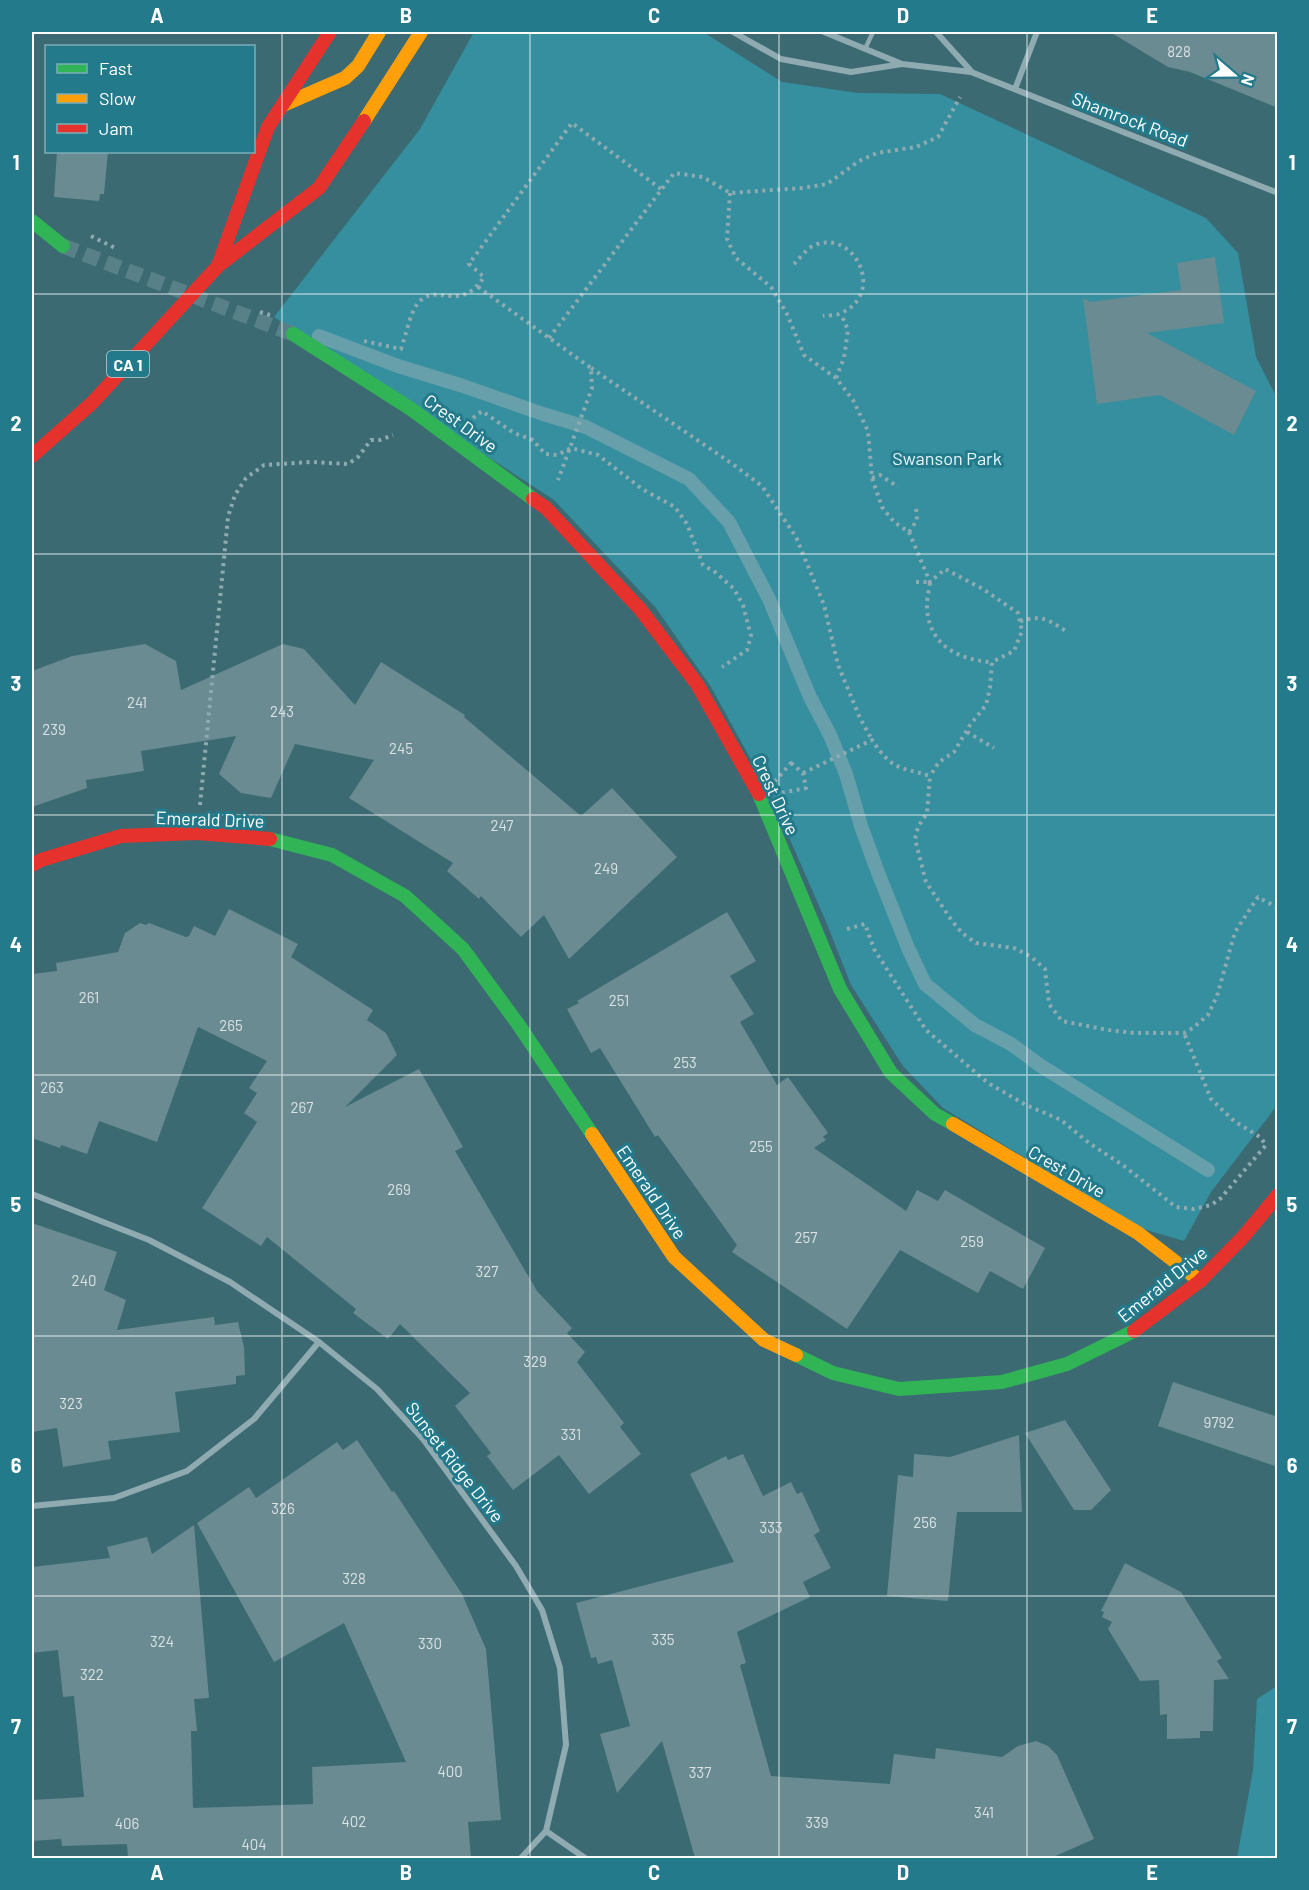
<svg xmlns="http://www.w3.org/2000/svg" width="1309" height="1890" viewBox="0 0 1309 1890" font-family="Barlow,sans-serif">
<rect width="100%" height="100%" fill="#3b6a73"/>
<path fill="#358f9f" d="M 474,32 L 703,32 L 782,82 L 858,93 L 940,94 L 1206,218 L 1238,253 L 1256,357 L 1277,398 L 1278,1104 L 1211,1192 L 1184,1241 L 1140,1228 L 943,1108 L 903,1066 L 851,985 L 827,924 L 770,794 L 711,687 L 656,608 L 554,500 L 274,317 L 420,129 Z
M 1277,1686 L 1277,1858 L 1237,1858 L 1253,1770 L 1257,1699 Z"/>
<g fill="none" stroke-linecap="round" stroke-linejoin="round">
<path stroke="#679faa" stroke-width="14" d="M 319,336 L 398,366 L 463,386 L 543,414 L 586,427 L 689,479 L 729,522 L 769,599 L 810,697 L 830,735 L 846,774 L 861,826 L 877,870 L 908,948 L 925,984 L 975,1025 L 1011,1044 L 1041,1066 L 1208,1170"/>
</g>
<path fill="#698b91" d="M 1110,32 L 1278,32 L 1278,108 L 1190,72 L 1168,67 Z
M 57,152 L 108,152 L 104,194 L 100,194 L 99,201 L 54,197 Z
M 1215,257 L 1224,323 L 1147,333 L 1256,391 L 1234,435 L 1160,395 L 1097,404 L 1083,298 L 1090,302 L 1181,290 L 1177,263 Z
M 145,644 L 176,661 L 181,690 L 283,644 L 304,649 L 355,705 L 381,662 L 465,715 L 464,717 L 581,816 L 612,788 L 677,857 L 569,959 L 544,915 L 521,937 L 481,896 L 479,899 L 447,871 L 453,863 L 349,798 L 374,760 L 295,744 L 271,798 L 241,793 L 219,774 L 236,736 L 141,751 L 144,771 L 86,780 L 87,788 L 32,807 L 32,671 L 72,656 Z
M 229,909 L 298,944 L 291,957 L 373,1010 L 367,1020 L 386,1033 L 397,1055 L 345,1107 L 419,1069 L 463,1147 L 455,1151 L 537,1291 L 572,1328 L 567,1333 L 585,1352 L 577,1362 L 624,1423 L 620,1427 L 641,1454 L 589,1494 L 559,1455 L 513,1490 L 487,1456 L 491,1453 L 455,1406 L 470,1393 L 400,1324 L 388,1339 L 353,1313 L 356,1309 L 267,1237 L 261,1246 L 202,1208 L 257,1122 L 244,1113 L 257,1093 L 249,1088 L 267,1061 L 198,1027 L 157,1142 L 99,1121 L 87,1154 L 61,1145 L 60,1148 L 32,1138 L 32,974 L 57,971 L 56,963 L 118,952 L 125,933 L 140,923 L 146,925 L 149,923 L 186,937 L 189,936 L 194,926 L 215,936 Z
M 727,912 L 756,961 L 730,976 L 754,1014 L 740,1022 L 777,1085 L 788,1077 L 828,1133 L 823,1137 L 826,1140 L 814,1148 L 906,1211 L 917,1190 L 938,1201 L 945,1190 L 1045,1248 L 1023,1289 L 990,1271 L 978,1293 L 900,1250 L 847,1329 L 732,1252 L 737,1245 L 658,1135 L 655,1137 L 600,1048 L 591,1053 L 567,1009 L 579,1003 L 577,1001 Z
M 32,1223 L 117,1252 L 104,1290 L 126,1300 L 117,1330 L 214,1317 L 215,1325 L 238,1322 L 244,1347 L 245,1375 L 236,1376 L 236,1384 L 175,1392 L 180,1432 L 108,1441 L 111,1459 L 63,1467 L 57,1428 L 32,1432 Z
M 1173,1382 L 1278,1417 L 1278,1467 L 1158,1426 Z
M 1065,1420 L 1111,1490 L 1091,1510 L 1074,1510 L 1025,1433 Z
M 1019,1435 L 1022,1512 L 957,1512 L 948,1601 L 887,1596 L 898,1475 L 913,1477 L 914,1454 L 950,1457 Z
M 357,1440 L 392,1492 L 394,1491 L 462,1594 L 486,1649 L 501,1820 L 468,1822 L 471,1858 L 128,1858 L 127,1844 L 62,1846 L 61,1839 L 32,1841 L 32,1800 L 84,1797 L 74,1696 L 63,1697 L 58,1650 L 32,1653 L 32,1567 L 110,1558 L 107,1547 L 147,1537 L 152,1554 L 194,1525 L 209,1698 L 194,1699 L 197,1731 L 191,1731 L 193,1808 L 313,1804 L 312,1767 L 406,1762 L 344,1623 L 274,1662 L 197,1523 L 249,1487 L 256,1498 L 337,1442 L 343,1450 Z
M 743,1454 L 763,1496 L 791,1482 L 797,1494 L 802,1492 L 820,1531 L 814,1535 L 831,1568 L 803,1582 L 810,1597 L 737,1632 L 746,1663 L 740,1665 L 771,1776 L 890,1784 L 894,1754 L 935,1759 L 936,1748 L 1002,1757 L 1018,1746 L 1036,1741 L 1048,1746 L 1057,1755 L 1094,1839 L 1051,1858 L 695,1858 L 662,1741 L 617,1793 L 600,1734 L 630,1726 L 612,1660 L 598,1664 L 596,1657 L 591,1658 L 576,1603 L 734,1562 L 690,1474 L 726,1456 L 728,1460 Z
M 1125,1563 L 1181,1592 L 1222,1658 L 1217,1661 L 1229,1679 L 1214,1680 L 1213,1731 L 1200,1731 L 1200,1738 L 1167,1739 L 1167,1714 L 1160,1715 L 1159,1680 L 1140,1681 L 1108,1629 L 1112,1622 L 1102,1617 L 1104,1612 L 1101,1611 Z"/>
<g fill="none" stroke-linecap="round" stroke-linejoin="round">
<path stroke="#588088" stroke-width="15" stroke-dasharray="15 8" stroke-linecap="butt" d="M 63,246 L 293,334"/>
<path stroke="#8fabb1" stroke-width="4" stroke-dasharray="3 4.5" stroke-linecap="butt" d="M 730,193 L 727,239 L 736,258 L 771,287 L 787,314 L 804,355 L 836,378 L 853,400 L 868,431 L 872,478 L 882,507 L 894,522 L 909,532 L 930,582 L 945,569 L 983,589 L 1018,613 L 1022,631 L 1014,651 L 992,662 L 990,688 L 986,705 L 970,725 L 954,752 L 939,762 L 930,776
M 91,236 L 115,248
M 794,264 C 799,259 805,251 811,247 C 852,224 888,293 841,313 C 836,316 828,315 823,316
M 478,287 L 591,368 L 592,388 L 558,480
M 260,312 L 270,315
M 549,338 L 674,173 L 703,177 L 730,193 L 803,188 L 827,184 L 859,161 L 877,153 L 916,147 L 938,137 L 960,97
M 364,341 L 401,349 C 406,336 410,309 421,300 C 440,284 460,313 484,277 L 469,264 L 572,123 L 661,189
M 591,368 L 734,465 L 762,486 L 796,537 L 824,605 L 838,665 L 860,718 L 872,740
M 836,378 L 844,358 L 848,330 L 841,314
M 473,418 L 482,411 L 514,433 L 533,440 L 545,454 L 557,455 L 571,448 L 598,455 L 642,489 L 675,507 L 687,524 L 703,565 L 715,572 L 734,589 L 743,605 L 751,636 L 747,650 L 722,667
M 872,478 L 880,475 L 898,487
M 909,532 L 917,520 L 916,507
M 916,582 L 930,582 C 929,589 927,598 927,606 C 928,645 958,660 992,662
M 1020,621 C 1042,615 1047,619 1066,631
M 967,732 L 994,748
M 791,763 L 803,773 L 806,788 L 761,797 Z
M 803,773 L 872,740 C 893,771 898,766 930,776 L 927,813 L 918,827 L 915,839 L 926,882 L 952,921 L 962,933 L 976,943 L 1014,948 L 1030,956 L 1045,969 L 1049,1004 L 1062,1021 L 1108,1030 L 1134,1033 L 1184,1033 L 1193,1028 L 1208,1015 L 1217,996 L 1235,932 L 1258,897 L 1278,908
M 200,805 L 228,517 L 235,495 L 246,478 L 264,465 L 311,462 L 348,464 L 358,457 L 371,440 L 380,440 L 393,435
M 847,929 L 865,924 L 874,949 L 926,1030 L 988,1083 L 1026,1105 L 1061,1120 L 1089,1143 L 1124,1166 L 1176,1207 L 1194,1209 L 1211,1205 L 1221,1198 L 1266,1145 L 1260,1137 L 1234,1121 L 1211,1099 L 1184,1033"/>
<path stroke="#8fabb1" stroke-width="4.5" d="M 865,49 L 873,32"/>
<path stroke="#8fabb1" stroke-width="6" d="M 733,32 L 781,59 L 851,72 L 902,64 L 971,72 L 1278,193
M 824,32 L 902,64
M 936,32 L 971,71
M 1015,89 L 1037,32
M 32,1194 L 149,1240 L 230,1282 L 319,1342 L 377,1389 L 423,1439 L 516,1566 L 542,1610 L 560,1668 L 566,1745 L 546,1831 L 585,1858
M 32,1506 L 114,1498 L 187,1471 L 254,1419 L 319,1342
M 521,1858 L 546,1831"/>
<path stroke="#30b455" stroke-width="14" d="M 32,221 L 63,246
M 293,334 L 411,409 L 533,499
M 759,794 L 840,989 L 891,1073 L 935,1114 L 953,1124
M 270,839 L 332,855 L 405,896 L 463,949 L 518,1024 L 592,1134
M 796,1355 L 833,1373 L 899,1389 L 1002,1382 L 1067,1364 L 1134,1331"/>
<path stroke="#ff9f0a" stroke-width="14" d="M 283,105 L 345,78 L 358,66 L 379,32
M 364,121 L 421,32
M 953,1124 L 1138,1233 L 1200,1281
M 592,1134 L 674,1257 L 764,1340 L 796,1355"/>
<path stroke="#e5322d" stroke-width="14" d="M 218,266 L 268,127 L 330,32
M 32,456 L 92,403 L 218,266 L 319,188 L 364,121
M 533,499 L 546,508 L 640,609 L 697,684 L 759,794
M 32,865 L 41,860 L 121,836 L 197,833 L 270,839
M 1134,1331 L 1200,1281 L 1243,1237 L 1278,1195"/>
</g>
<path fill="none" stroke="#fff" stroke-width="1.5" stroke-opacity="0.55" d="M 282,32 L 282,1858M 530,32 L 530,1858M 779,32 L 779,1858M 1027,32 L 1027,1858M 32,294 L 1278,294M 32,554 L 1278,554M 32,815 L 1278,815M 32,1075 L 1278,1075M 32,1336 L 1278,1336M 32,1596 L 1278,1596"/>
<g text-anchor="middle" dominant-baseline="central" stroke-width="6" stroke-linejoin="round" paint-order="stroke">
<g font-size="15" fill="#dae2e4">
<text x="1179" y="51">828</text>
<text x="137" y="702">241</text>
<text x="282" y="711">243</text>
<text x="54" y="729">239</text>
<text x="401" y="748">245</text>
<text x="502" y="825">247</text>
<text x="606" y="868">249</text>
<text x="89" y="997">261</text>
<text x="619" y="1000">251</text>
<text x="231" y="1025">265</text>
<text x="685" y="1062">253</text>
<text x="52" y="1087">263</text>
<text x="302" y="1107">267</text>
<text x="761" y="1146">255</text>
<text x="399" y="1189">269</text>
<text x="806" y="1237">257</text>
<text x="972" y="1241">259</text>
<text x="487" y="1271">327</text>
<text x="84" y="1280">240</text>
<text x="535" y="1361">329</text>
<text x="71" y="1403">323</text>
<text x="1219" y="1422">9792</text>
<text x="571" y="1434">331</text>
<text x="283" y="1508">326</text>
<text x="925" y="1522">256</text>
<text x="771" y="1527">333</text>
<text x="354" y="1578">328</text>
<text x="663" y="1639">335</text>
<text x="162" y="1641">324</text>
<text x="430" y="1643">330</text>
<text x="92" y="1674">322</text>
<text x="450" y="1771">400</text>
<text x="700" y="1772">337</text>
<text x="984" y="1812">341</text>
<text x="354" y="1821">402</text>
<text x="817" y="1822">339</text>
<text x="127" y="1823">406</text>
<text x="254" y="1844">404</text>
</g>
<rect fill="#237a8b" stroke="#bdd7dc" stroke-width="1.5" x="107" y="351" width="42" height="26" rx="4.5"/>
<g font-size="16" font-weight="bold" fill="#fff">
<text x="128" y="364">CA 1</text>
</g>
<g font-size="18" fill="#fff" stroke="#237a8b">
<text transform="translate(1130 119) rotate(21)">Shamrock Road</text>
<text transform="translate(461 423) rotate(36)">Crest Drive</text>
<text transform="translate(776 795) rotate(65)">Crest Drive</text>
<text transform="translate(210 819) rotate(2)">Emerald Drive</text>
<text transform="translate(1067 1171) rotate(30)">Crest Drive</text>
<text transform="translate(652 1192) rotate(56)">Emerald Drive</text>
<text transform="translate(1162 1284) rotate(-39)">Emerald Drive</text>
<text transform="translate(455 1462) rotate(52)">Sunset Ridge Drive</text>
</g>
<g font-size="18" fill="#e5f8fb" stroke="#237a8b">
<text x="947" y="458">Swanson Park</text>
</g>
</g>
<rect width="1309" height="1890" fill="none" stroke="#237a8b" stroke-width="66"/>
<rect x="45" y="45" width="210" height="108" fill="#237a8b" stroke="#7bafb9" stroke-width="1.5"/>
<rect x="57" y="64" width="30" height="9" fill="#30b455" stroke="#7bafb9" stroke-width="1.5"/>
<text x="99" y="75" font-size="18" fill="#ffffff">Fast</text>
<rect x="57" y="94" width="30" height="9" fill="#ff9f0a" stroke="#7bafb9" stroke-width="1.5"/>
<text x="99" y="105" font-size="18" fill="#ffffff">Slow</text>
<rect x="57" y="124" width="30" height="9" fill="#e5322d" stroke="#7bafb9" stroke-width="1.5"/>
<text x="99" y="135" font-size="18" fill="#ffffff">Jam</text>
<g transform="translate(1234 75) rotate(110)" stroke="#237a8b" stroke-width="4.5" paint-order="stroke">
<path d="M0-4.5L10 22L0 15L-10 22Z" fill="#ffffff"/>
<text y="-9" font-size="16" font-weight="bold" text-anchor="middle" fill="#ffffff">N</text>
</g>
<rect x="33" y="33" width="1243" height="1824" fill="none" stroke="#fff" stroke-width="2"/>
<g font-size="20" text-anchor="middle" font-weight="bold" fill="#fff">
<text x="157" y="23">A</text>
<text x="406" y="23">B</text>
<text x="654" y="23">C</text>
<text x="903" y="23">D</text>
<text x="1152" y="23">E</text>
<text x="16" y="170">1</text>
<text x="1292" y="170">1</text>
<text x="16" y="431">2</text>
<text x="1292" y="431">2</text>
<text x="16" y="691">3</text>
<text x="1292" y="691">3</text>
<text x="16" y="952">4</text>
<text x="1292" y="952">4</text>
<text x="16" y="1212">5</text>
<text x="1292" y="1212">5</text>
<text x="16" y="1473">6</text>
<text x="1292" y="1473">6</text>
<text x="16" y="1734">7</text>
<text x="1292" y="1734">7</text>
<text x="157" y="1880">A</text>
<text x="406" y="1880">B</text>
<text x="654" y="1880">C</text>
<text x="903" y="1880">D</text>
<text x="1152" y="1880">E</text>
</g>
</svg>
